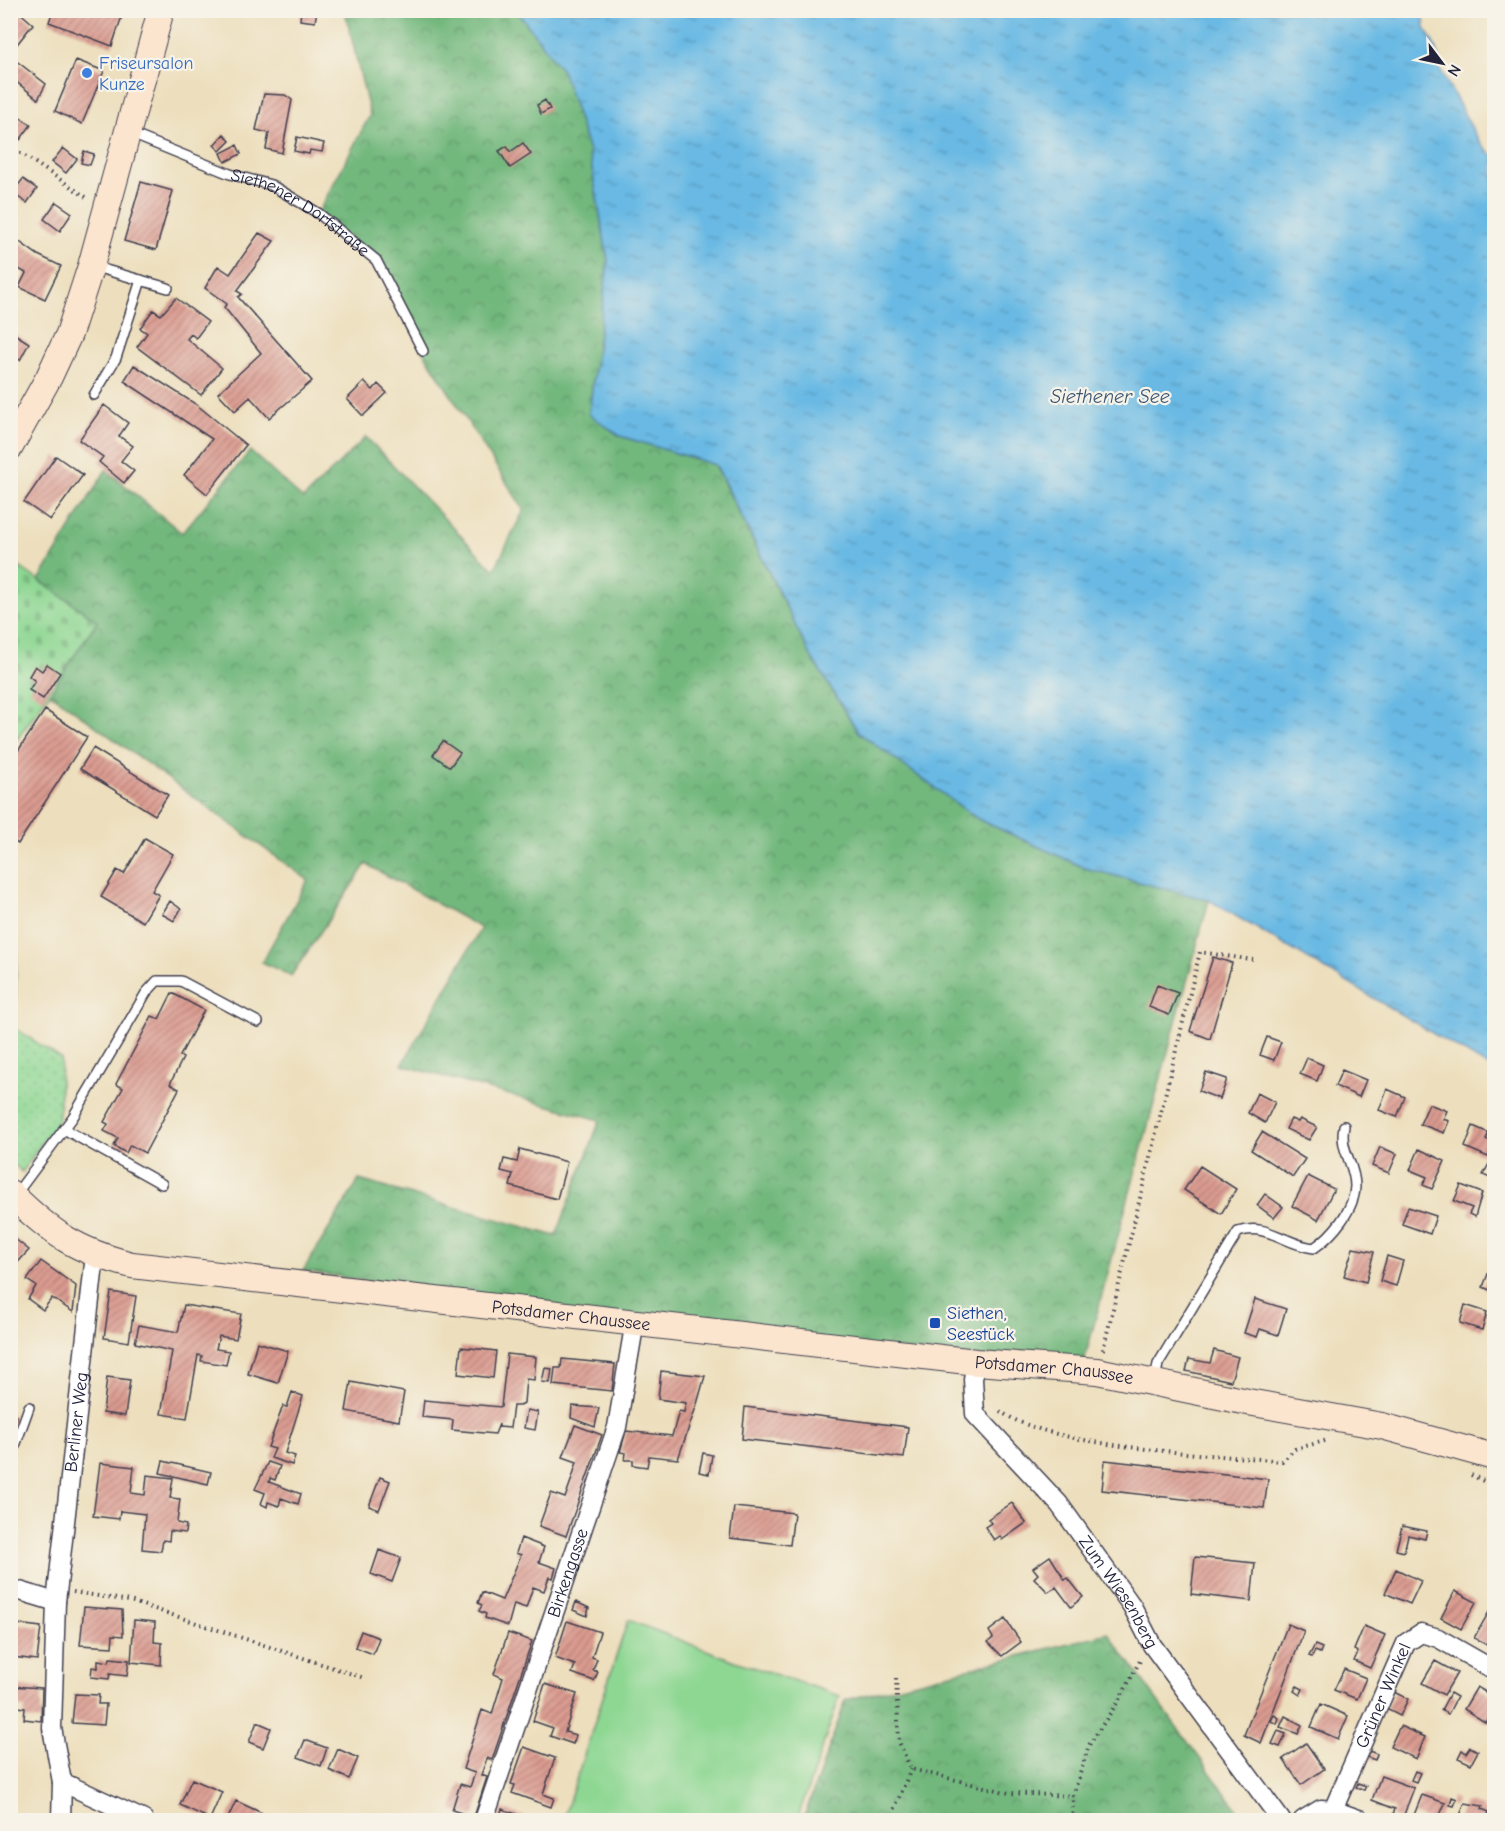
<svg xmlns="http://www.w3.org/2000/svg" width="1505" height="1831" viewBox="0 0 1505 1831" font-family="'Comic Neue',sans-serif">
<defs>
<pattern id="grass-dots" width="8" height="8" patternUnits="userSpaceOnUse" patternTransform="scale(1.5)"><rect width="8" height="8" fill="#8ed793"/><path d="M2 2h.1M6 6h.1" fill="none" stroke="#7ab880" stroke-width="1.8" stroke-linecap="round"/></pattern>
<pattern id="forest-crowns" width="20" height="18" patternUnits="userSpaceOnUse" patternTransform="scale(1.5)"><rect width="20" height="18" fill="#72b87d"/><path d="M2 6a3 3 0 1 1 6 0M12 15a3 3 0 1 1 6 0" fill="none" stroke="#5d9568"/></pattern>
<pattern id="cemetery-stones" width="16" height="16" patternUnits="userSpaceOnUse" patternTransform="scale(1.5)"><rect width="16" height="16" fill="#8ed793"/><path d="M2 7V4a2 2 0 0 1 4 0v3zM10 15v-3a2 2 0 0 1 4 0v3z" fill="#7ab880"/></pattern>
<pattern id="water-ripples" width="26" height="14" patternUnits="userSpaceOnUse" patternTransform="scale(1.5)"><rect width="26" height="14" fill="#69b9e4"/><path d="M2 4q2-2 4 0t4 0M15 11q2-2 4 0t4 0" fill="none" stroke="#5696ba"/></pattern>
<pattern id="building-hatch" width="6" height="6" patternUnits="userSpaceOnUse" patternTransform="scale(1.5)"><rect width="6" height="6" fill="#db9b90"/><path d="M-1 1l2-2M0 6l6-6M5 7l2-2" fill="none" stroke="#b17e77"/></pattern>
</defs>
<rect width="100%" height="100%" fill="#f7f3e8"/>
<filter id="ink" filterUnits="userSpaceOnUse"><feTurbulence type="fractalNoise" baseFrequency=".0167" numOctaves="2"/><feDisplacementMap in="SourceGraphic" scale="12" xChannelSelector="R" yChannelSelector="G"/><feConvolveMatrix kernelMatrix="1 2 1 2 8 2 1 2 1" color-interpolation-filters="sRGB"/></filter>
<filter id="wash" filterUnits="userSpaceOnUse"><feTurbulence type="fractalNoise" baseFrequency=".008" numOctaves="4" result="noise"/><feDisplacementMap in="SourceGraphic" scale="24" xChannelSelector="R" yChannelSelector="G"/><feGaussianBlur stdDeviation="1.35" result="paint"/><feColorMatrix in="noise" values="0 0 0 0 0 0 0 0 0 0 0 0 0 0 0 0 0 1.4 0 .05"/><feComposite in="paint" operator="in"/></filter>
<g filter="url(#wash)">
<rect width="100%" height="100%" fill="#eddfbd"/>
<path fill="url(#grass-dots)" stroke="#587c67" stroke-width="1.5" d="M 11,930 L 17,939 L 15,1028 L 61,1059 L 59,1119 L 22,1172 L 10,1160 Z"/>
<path fill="url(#forest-crowns)" stroke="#4a6d5c" stroke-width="1.5" d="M 345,11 L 517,11 L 563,72 L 589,151 L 608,261 L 589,414 L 620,436 L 715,465 L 809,653 L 858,732 L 978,819 L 1085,868 L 1209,900 L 1082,1369 L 575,1314 L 303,1271 L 359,1180 L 556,1236 L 600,1120 L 402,1065 L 481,928 L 366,864 L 291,976 L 262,962 L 308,880 L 50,693 L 97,621 L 39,580 L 106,470 L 182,533 L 250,451 L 303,499 L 366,437 L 494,570 L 524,510 L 424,353 L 376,260 L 318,213 L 370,115 Z
M 1108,1633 L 1245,1820 L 803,1820 L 846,1700 Z"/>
<path fill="url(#cemetery-stones)" stroke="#587c67" stroke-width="1.5" d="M 11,561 L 97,621 L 50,693 L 11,748 Z"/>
<path fill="#8ed793" stroke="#587c67" stroke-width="1.5" d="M 628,1620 L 735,1661 L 840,1696 L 797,1820 L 563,1820 Z"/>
<path fill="url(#water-ripples)" stroke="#466e90" stroke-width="1.5" d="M 517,11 L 1423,11 L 1425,28 L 1437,50 L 1440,69 L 1479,141 L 1494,157 L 1494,1070 L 1209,900 L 1085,868 L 978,819 L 858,732 L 809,653 L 716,465 L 620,436 L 589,414 L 608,261 L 589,151 L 563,72 Z"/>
<g id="blocks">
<path fill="url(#building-hatch)" d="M 10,10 L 17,10 L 33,24 L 10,53 Z
M 53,10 L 124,10 L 112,46 L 49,22 Z
M 301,10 L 317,10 L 315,22 L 300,20 Z
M 10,56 L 46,84 L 38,99 L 10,77 Z
M 76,60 L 104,71 L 82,124 L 55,111 Z
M 264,94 L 285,95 L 292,100 L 282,153 L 266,149 L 269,133 L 256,130 Z
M 545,100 L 550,109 L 541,114 L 537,105 Z
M 19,117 L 31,125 L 20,140 L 10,133 Z
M 224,134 L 230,141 L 220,151 L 214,145 Z
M 297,137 L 324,143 L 322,152 L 310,150 L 309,154 L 294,151 Z
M 523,143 L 531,154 L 510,168 L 499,151 L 507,146 L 510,152 Z
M 237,145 L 241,154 L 225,162 L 221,153 Z
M 63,148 L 77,159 L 66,173 L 52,162 Z
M 84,151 L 94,154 L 90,165 L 81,163 Z
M 23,179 L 37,189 L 27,203 L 12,193 Z
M 141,182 L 173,191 L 156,250 L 124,241 Z
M 56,202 L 72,213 L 60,231 L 44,219 Z
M 259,233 L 274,241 L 237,291 L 242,294 L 238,297 L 312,381 L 269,418 L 250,397 L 235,411 L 218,393 L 261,353 L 224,307 L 227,304 L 205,288 L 218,266 L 230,274 Z
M 10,235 L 38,255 L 61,266 L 45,299 L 19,287 L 26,273 L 10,264 Z
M 176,298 L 208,322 L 196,338 L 191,334 L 187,339 L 222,368 L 201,395 L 137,347 L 147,333 L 140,328 L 153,310 L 161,315 Z
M 10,331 L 29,343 L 20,360 L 10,354 Z
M 134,365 L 197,405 L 246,445 L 207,494 L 184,475 L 212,439 L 124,381 Z
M 364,382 L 373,390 L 378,384 L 387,393 L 363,416 L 347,399 Z
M 104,405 L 128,423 L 119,436 L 133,446 L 121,461 L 134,471 L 124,483 L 99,462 L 103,457 L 79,440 Z
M 56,456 L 83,475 L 50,520 L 24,502 Z
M 47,664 L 60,673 L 43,699 L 29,690 L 35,681 L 29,676 L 35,666 L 42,671 Z
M 45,710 L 87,737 L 18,844 L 10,839 L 10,763 Z
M 443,741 L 460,753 L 450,767 L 433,755 Z
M 93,748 L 168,795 L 155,815 L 80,769 Z
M 145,838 L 173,854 L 152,891 L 159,895 L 143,922 L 101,897 L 117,870 L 124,874 Z
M 170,901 L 181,909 L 174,921 L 162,914 Z
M 1213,957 L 1232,963 L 1210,1039 L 1190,1031 Z
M 1157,985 L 1178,993 L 1169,1015 L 1149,1007 Z
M 172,993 L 204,1010 L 180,1056 L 183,1058 L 170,1084 L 179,1089 L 145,1153 L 130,1145 L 126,1153 L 114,1146 L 118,1138 L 104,1131 L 108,1124 L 104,1122 L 123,1088 L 116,1084 L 152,1016 L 159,1019 Z
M 1267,1037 L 1281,1042 L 1274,1060 L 1260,1055 Z
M 1307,1058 L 1323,1065 L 1317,1081 L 1300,1074 Z
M 1342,1070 L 1366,1080 L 1359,1097 L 1335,1086 Z
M 1206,1072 L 1227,1079 L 1220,1099 L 1199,1091 Z
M 1387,1089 L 1405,1097 L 1397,1117 L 1379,1110 Z
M 1257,1093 L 1275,1102 L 1265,1123 L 1248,1113 Z
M 1429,1104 L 1447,1111 L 1443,1119 L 1449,1121 L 1444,1133 L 1420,1124 Z
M 1291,1119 L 1298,1122 L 1300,1119 L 1317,1127 L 1309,1140 L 1286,1129 Z
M 1473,1126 L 1489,1133 L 1486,1139 L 1494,1143 L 1488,1157 L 1465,1147 Z
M 1262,1132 L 1305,1159 L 1293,1177 L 1251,1150 Z
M 1380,1147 L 1397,1154 L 1389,1173 L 1372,1166 Z
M 520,1149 L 567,1162 L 557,1199 L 510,1186 L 513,1174 L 501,1171 L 504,1159 L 517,1162 Z
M 1419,1149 L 1445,1161 L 1432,1189 L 1423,1185 L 1427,1177 L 1410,1170 Z
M 1489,1164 L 1494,1167 L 1492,1179 L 1483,1175 Z
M 1200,1166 L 1236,1189 L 1221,1214 L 1184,1190 Z
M 1308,1176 L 1334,1189 L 1318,1220 L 1292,1206 Z
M 1461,1185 L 1482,1193 L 1475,1217 L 1469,1214 L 1472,1208 L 1454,1201 Z
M 1265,1194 L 1283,1207 L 1274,1218 L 1257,1205 Z
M 1408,1207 L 1436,1216 L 1430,1234 L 1402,1224 Z
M 10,1235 L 29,1250 L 10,1271 Z
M 1353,1248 L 1374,1252 L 1366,1282 L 1344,1276 Z
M 1387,1256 L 1403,1261 L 1396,1286 L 1380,1281 Z
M 41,1261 L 76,1286 L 73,1312 L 52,1298 L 43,1310 L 28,1299 L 36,1286 L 27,1280 Z
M 1491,1266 L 1494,1267 L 1494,1292 L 1483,1287 Z
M 111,1292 L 136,1296 L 129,1342 L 104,1338 Z
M 1255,1299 L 1286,1309 L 1278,1335 L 1260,1329 L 1257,1337 L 1244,1333 Z
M 184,1305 L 241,1314 L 236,1339 L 219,1336 L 216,1349 L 229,1351 L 226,1365 L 201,1361 L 202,1356 L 198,1355 L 187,1418 L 161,1414 L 172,1351 L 135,1343 L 139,1325 L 178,1332 Z
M 1465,1305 L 1487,1312 L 1482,1330 L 1460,1323 Z
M 257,1342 L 288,1351 L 278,1383 L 248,1374 Z
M 461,1347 L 496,1351 L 493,1378 L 458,1374 Z
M 1214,1350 L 1238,1357 L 1231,1381 L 1186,1371 L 1189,1359 L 1210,1363 Z
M 507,1354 L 536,1357 L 534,1380 L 526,1379 L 524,1403 L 519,1406 L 513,1406 L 510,1428 L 499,1427 L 499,1424 L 495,1434 L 452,1430 L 453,1420 L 422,1417 L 424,1400 L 501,1407 Z
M 562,1359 L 615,1364 L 612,1391 L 553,1385 L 555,1368 L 561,1368 Z
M 545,1368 L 552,1369 L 550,1383 L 542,1382 Z
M 661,1371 L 705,1376 L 697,1404 L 678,1459 L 649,1456 L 647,1467 L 633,1465 L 633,1460 L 625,1460 L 626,1453 L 620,1452 L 626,1431 L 672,1436 L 679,1411 L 684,1412 L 686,1403 L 658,1399 Z
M 107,1377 L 130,1380 L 125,1416 L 103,1413 Z
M 351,1382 L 404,1392 L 399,1421 L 346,1411 Z
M 292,1392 L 303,1396 L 285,1453 L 295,1456 L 292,1465 L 271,1458 L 275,1449 L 268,1447 L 283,1406 L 287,1407 Z
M 572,1406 L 599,1408 L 595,1427 L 571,1418 Z
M 745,1407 L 908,1427 L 904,1458 L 742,1439 Z
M 527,1410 L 538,1412 L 535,1430 L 524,1428 Z
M 10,1415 L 16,1416 L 12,1438 L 10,1438 Z
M 575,1425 L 602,1435 L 566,1536 L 539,1526 L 551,1493 L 565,1498 L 571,1481 L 577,1462 L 563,1457 Z
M 703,1453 L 712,1455 L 709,1474 L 699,1472 Z
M 1105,1460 L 1268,1479 L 1264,1508 L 1102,1490 Z
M 163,1461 L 211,1472 L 208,1484 L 160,1473 Z
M 268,1462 L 280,1466 L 275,1480 L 270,1478 L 269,1482 L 301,1494 L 298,1504 L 281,1498 L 279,1506 L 268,1502 L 267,1507 L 261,1504 L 265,1493 L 255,1489 Z
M 100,1463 L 134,1467 L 131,1493 L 145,1495 L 147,1475 L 173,1478 L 170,1498 L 180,1499 L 177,1523 L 186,1525 L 185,1533 L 170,1531 L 169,1541 L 163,1540 L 161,1551 L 142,1549 L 145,1514 L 120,1511 L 119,1519 L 93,1516 Z
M 380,1477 L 390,1481 L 379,1510 L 369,1506 Z
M 1012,1503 L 1026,1523 L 1002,1540 L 1000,1536 L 994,1540 L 985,1527 L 991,1523 L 988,1519 Z
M 734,1507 L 794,1513 L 790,1545 L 730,1538 Z
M 1402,1526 L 1427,1531 L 1425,1539 L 1408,1535 L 1404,1552 L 1396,1550 Z
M 521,1538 L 544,1547 L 539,1562 L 556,1568 L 553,1578 L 549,1577 L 544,1591 L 533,1587 L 526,1608 L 514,1604 L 508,1626 L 485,1618 L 486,1614 L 479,1611 L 482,1605 L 478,1603 L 482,1592 L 502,1600 L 521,1555 L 516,1553 Z
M 379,1550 L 401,1558 L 392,1582 L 371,1574 Z
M 1050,1556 L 1065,1580 L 1068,1578 L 1083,1597 L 1071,1607 L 1056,1587 L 1048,1592 L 1034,1578 L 1038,1574 L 1033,1568 Z
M 1195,1557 L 1255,1563 L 1251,1601 L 1191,1594 Z
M 1396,1569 L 1421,1581 L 1410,1604 L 1385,1593 Z
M 1455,1591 L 1476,1602 L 1461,1629 L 1441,1618 Z
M 576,1602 L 589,1608 L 587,1616 L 573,1610 Z
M 84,1607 L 122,1610 L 123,1636 L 113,1635 L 112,1647 L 80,1645 Z
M 1489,1612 L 1494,1615 L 1494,1649 L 1474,1638 Z
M 1005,1619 L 1021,1642 L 1002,1656 L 988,1642 L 993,1638 L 989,1631 Z
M 134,1620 L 155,1622 L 154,1642 L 162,1643 L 161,1665 L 131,1662 Z
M 567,1621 L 600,1632 L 592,1657 L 597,1659 L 593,1670 L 598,1672 L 594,1681 L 572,1673 L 575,1665 L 555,1658 Z
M 17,1624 L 41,1627 L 37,1660 L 13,1657 Z
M 1288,1624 L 1304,1631 L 1261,1743 L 1244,1735 Z
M 1364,1626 L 1385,1635 L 1370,1668 L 1354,1661 L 1358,1652 L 1354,1650 Z
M 361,1631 L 379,1638 L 373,1654 L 355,1647 Z
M 508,1633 L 532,1641 L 492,1760 L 487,1758 L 481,1775 L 487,1777 L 474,1817 L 452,1810 L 460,1784 L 470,1787 L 475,1773 L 463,1769 L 482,1710 L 492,1714 L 503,1678 L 494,1674 Z
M 1315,1645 L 1322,1648 L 1320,1653 L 1315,1651 L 1312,1657 L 1309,1656 Z
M 110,1658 L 129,1660 L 127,1676 L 110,1674 L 109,1679 L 91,1677 L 92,1667 L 98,1668 L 98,1660 L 109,1662 Z
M 1435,1661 L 1457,1673 L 1444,1695 L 1422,1683 Z
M 1344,1669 L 1366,1678 L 1357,1699 L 1334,1690 Z
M 545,1684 L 577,1694 L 565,1732 L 576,1735 L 573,1744 L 550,1736 L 553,1728 L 533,1721 Z
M 10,1686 L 42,1688 L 41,1721 L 24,1719 L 25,1708 L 10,1706 Z
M 1297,1686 L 1303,1689 L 1300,1695 L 1294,1691 Z
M 1477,1687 L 1494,1697 L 1494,1708 L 1486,1723 L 1464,1709 Z
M 1394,1692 L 1408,1699 L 1400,1716 L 1386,1709 Z
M 1450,1693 L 1457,1697 L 1448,1714 L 1441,1710 Z
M 75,1694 L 99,1695 L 98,1704 L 106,1704 L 104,1725 L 72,1723 Z
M 1321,1704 L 1348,1716 L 1338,1739 L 1311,1727 Z
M 1274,1715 L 1279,1718 L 1277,1724 L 1271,1721 Z
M 1285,1716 L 1302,1725 L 1298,1734 L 1280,1727 Z
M 257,1722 L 271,1728 L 263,1748 L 249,1742 Z
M 1400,1726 L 1425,1737 L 1416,1759 L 1390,1747 Z
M 1278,1731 L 1286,1734 L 1280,1747 L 1272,1744 Z
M 305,1740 L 327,1748 L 321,1766 L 298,1757 Z
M 1306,1743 L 1324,1769 L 1301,1785 L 1283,1759 Z
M 524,1747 L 555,1758 L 543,1794 L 554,1798 L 551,1807 L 512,1793 L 515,1785 L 511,1784 Z
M 1470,1747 L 1478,1751 L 1471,1764 L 1458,1758 L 1462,1750 L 1466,1753 Z
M 338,1749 L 358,1758 L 349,1779 L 329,1770 Z
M 1369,1751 L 1377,1754 L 1375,1760 L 1367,1757 Z
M 1415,1771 L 1420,1773 L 1416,1782 L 1411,1780 Z
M 1381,1776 L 1414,1788 L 1402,1820 L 1392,1817 L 1395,1809 L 1372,1800 Z
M 192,1779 L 222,1792 L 210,1819 L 180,1805 Z
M 1358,1783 L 1366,1786 L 1364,1790 L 1356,1787 Z
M 1422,1795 L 1445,1803 L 1438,1820 L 1428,1820 L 1414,1815 Z
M 1452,1797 L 1457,1799 L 1454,1806 L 1450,1805 Z
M 236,1801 L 262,1813 L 259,1820 L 227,1820 Z
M 1465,1803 L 1483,1806 L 1482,1809 L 1489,1812 L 1486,1820 L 1458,1820 Z
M 502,1809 L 533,1820 L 498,1820 Z"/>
</g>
</g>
<g filter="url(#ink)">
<use href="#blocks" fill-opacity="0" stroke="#403e4e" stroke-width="1.5"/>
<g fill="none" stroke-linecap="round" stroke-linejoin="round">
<defs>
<g id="lane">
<path id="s1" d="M 129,133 L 230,174 L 271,185 L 318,213 L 376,260 L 423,351"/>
<path d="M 92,266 L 168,288"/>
<path d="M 94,395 L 116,358 L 141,280"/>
<path d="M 64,1129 L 162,1184"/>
<path d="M 16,1194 L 73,1117 L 146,993 L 157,981 L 181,981 L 258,1022"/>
<path d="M 1155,1381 L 1158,1364 L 1238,1232 C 1267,1222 1285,1245 1314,1248 C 1332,1236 1355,1209 1355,1186 C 1355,1163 1339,1151 1344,1126"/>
<path d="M 10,1460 L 29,1407"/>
</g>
<g id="street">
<path id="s2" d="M 976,1362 L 973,1379 L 975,1414 L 1059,1504 L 1132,1606 L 1152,1645 L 1281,1820"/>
<path d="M 10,1588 L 56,1602"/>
<path d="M 62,1782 L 144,1820"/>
<path d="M 1333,1810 L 1361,1820"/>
<path id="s3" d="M 61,1820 L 62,1782 L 52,1728 L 56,1602 L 95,1255"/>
<path id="s4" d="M 484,1820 L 617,1427 L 635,1321"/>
<path id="s5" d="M 1303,1820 L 1321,1809 L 1333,1810 L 1406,1643 L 1421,1633 L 1438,1638 L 1494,1670"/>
</g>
<g id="secondary">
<path d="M 10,447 L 49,377 L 69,334 L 91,266 L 161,10"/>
<path id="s6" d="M 10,1193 C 51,1233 76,1251 132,1265 L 976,1362 L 1097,1371 L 1248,1402 L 1382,1426 L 1494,1457"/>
</g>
</defs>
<use href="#lane" stroke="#403e4e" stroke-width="12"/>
<use href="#street" stroke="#403e4e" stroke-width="21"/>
<use href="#secondary" stroke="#403e4e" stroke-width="28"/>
<path stroke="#403e4e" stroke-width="4" stroke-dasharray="1.5 4.5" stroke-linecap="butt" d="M 10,146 L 89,199
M 1103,1350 L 1200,952 L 1253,960
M 1000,1411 C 1052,1449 1212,1454 1282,1461 L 1295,1449 L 1328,1440
M 1471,1475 L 1494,1486
M 73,1592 L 130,1601 L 364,1678
M 896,1678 L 899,1742 L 911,1769 L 1009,1793 L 1073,1796
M 890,1820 L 911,1769
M 1072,1820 L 1073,1796 L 1089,1745 L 1119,1700 L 1141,1659"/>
<use href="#lane" stroke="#fff" stroke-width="9"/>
<use href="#street" stroke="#fff" stroke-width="18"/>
<use href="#secondary" stroke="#fbe5cf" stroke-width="26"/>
</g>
</g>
<circle fill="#3f7fe0" stroke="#f7f3e8" stroke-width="2" cx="87" cy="73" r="6"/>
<rect fill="#1a4fb4" stroke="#f7f3e8" stroke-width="2" x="929" y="1317" width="12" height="12" rx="3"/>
<g text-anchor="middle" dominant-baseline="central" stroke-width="4.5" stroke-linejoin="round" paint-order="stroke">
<g font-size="18" fill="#366cbe" stroke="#f7f3e8" text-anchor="start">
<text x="99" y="63">Friseursalon<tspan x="99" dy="21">Kunze</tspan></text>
</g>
<g font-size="18" fill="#22223b" stroke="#f7f3e8">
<text stroke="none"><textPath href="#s1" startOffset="190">Siethener Dorfstraße</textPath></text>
<text stroke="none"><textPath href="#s6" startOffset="586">Potsdamer Chaussee</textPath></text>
<text stroke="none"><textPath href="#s6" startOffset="1072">Potsdamer Chaussee</textPath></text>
<text stroke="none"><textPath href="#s3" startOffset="400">Berliner Weg</textPath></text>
<text stroke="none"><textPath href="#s4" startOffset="261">Birkengasse</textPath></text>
<text stroke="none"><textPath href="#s2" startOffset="282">Zum Wiesenberg</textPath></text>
<text stroke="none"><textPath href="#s5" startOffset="158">Grüner Winkel</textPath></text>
</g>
<g font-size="18" fill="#164399" stroke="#f7f3e8" text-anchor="start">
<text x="947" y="1313">Siethen,<tspan x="947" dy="21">Seestück</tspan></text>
</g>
<g font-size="20" font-style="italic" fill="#3b5776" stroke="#f7f3e8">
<text x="1110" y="396">Siethener See</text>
</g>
</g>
<rect width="1505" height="1831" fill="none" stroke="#f7f3e8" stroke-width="36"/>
<g transform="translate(1442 63) rotate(122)" stroke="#f7f3e8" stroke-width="4.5" paint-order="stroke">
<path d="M0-4.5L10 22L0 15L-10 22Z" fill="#22223b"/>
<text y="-9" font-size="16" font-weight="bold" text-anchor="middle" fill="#22223b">N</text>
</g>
</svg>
